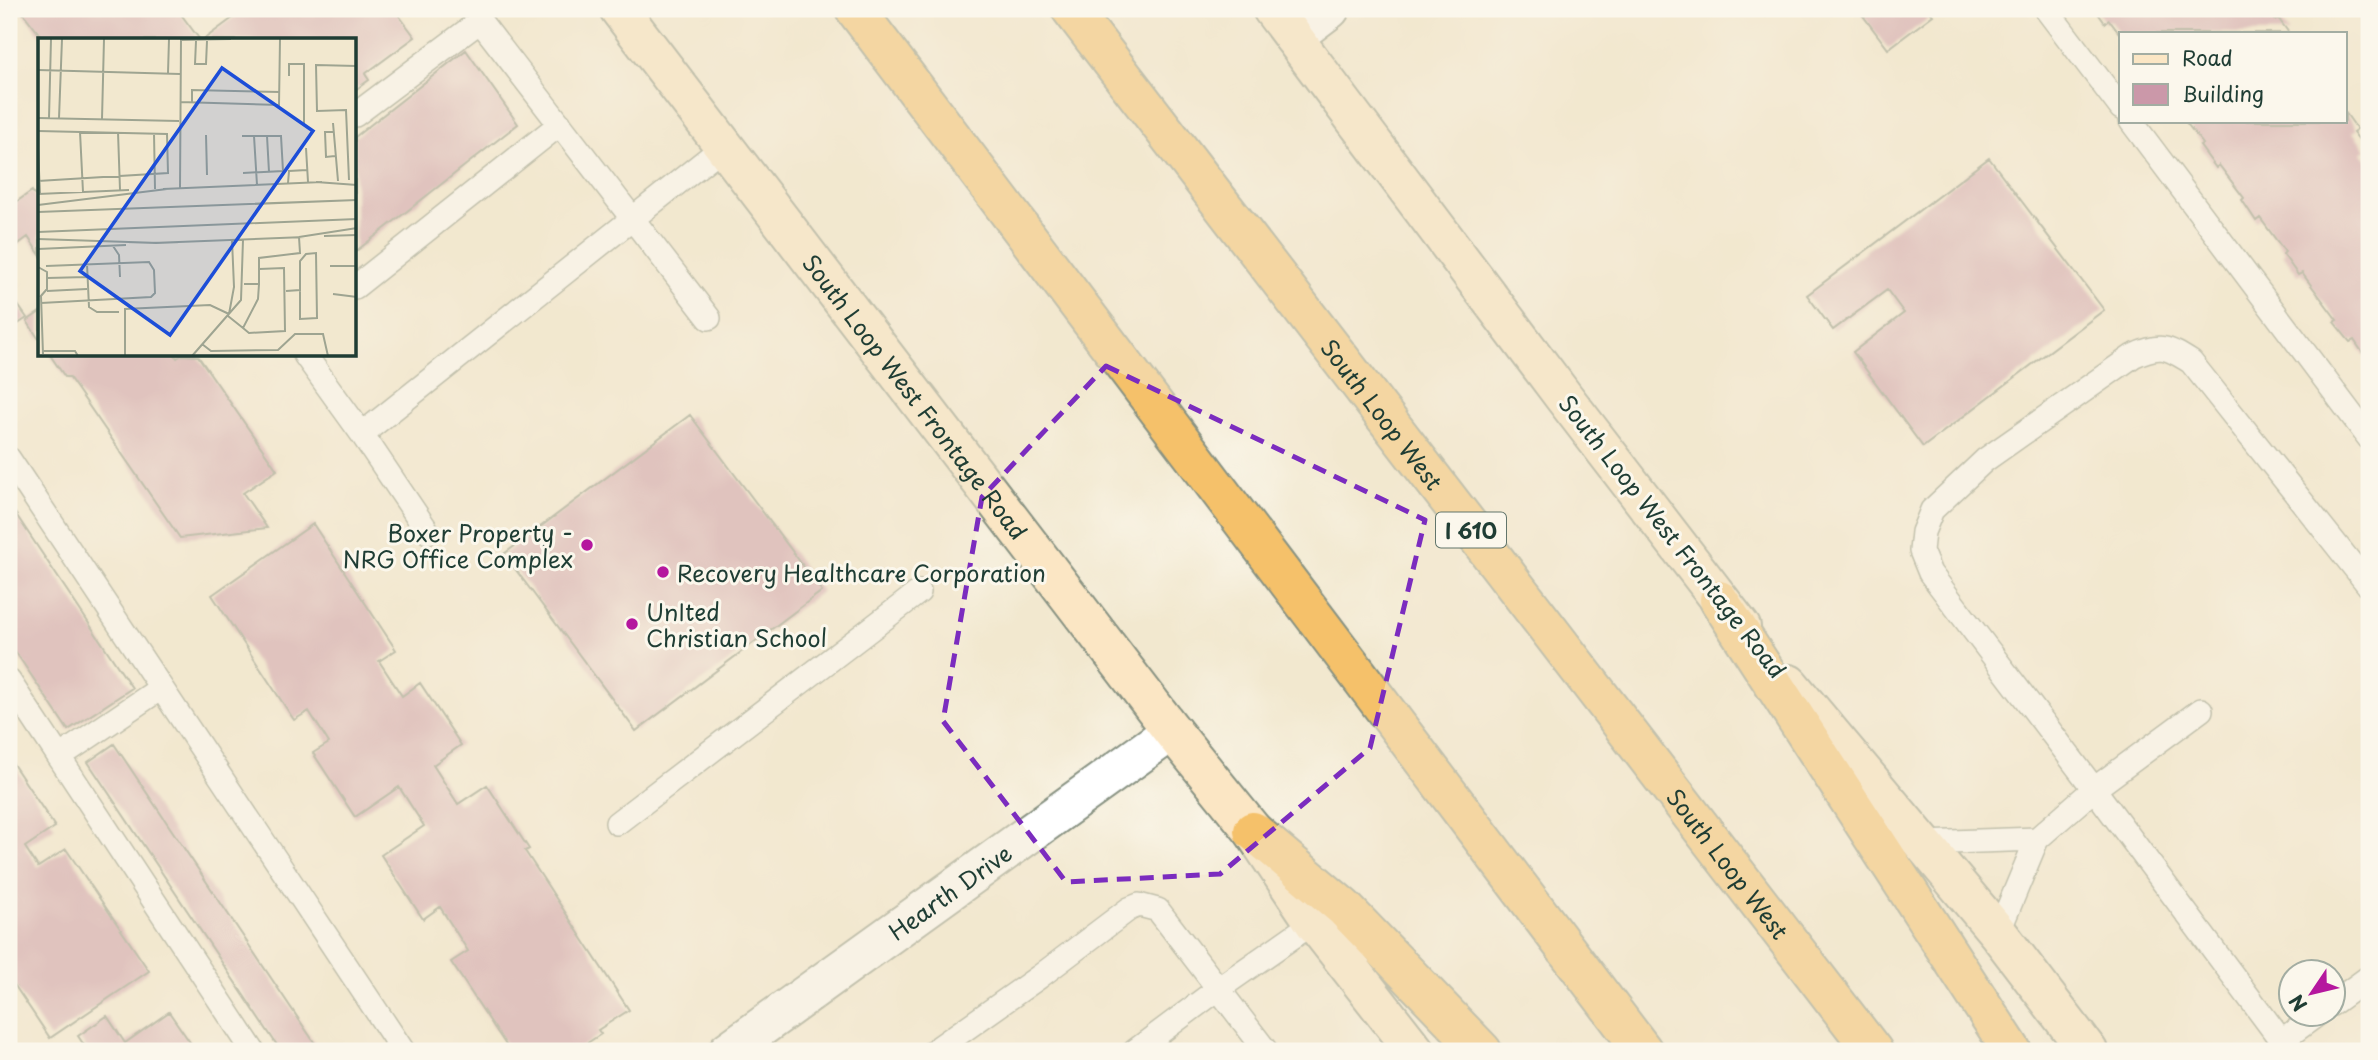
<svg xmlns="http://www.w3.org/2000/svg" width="2378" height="1060" viewBox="0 0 2378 1060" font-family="'Playpen Sans',sans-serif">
<rect width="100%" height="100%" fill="#fbf7ec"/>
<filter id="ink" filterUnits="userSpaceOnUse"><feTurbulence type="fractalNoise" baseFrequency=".0143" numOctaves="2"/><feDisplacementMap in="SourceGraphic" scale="14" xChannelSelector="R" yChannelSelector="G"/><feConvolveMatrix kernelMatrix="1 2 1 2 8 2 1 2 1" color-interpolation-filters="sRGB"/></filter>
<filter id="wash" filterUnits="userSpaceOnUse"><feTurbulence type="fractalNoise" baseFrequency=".00686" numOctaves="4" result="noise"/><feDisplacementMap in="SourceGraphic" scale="28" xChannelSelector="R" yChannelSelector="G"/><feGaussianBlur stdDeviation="1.57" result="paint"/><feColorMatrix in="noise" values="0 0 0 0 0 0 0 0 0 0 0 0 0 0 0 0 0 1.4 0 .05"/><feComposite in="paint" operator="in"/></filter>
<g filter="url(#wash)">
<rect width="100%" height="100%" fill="#f2e8cf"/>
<g id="blocks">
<path fill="#cb98a9" d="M 20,9 L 177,9 L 200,40 L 44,40 Z
M 245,9 L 394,9 L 415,37 L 365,74 L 369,80 L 355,90 L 355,40 L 203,40 Z
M 1858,9 L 1928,9 L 1933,15 L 1888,49 Z
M 2095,9 L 2267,9 L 2275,20 L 2278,18 L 2289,33 L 2119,33 L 2109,20 L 2105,23 Z
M 466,50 L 518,124 L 355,252 L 355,137 Z
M 2345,112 L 2357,129 L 2353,132 L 2366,149 L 2362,153 L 2369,162 L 2369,362 L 2354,340 L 2350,342 L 2334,322 L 2337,320 L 2302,273 L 2298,275 L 2283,254 L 2285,252 L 2260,218 L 2256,221 L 2242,200 L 2244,198 L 2219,165 L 2216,168 L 2200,146 L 2203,144 L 2185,121 L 2345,121 Z
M 1989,158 L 2104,310 L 1923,447 L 1853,352 L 1904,313 L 1887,290 L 1833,330 L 1807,295 Z
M 32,191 L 40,202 L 40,255 L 28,237 L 9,251 L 9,229 L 15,225 L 9,217 L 9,207 Z
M 9,292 L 27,318 L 9,330 Z
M 40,312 L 40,341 L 27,321 Z
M 50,355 L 175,355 L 177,358 L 182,355 L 198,356 L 277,470 L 243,493 L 267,528 L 180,538 L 69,377 L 65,377 Z
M 690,415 L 822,591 L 636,731 L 504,554 Z
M 9,504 L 132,688 L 68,730 L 9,642 Z
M 313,524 L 396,650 L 379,661 L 402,696 L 420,683 L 461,745 L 433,765 L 458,804 L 487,785 L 529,849 L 525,851 L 629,1010 L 598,1030 L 601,1034 L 575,1051 L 510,1051 L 451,962 L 468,951 L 440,907 L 423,919 L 381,855 L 424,826 L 399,787 L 355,817 L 313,753 L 329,743 L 309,711 L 294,720 L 212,595 Z
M 114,744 L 320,1051 L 281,1051 L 88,762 Z
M 9,758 L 55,827 L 25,847 L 38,867 L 66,849 L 149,971 L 50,1038 L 9,977 Z
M 169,1012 L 196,1051 L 88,1051 L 78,1036 L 107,1016 L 125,1043 Z"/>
</g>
</g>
<g filter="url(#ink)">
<use href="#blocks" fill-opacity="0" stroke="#889282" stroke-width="2"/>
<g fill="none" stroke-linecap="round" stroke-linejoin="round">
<defs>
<path id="service" d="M 2046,9 L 2121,108
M 355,115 L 480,21 L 709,318
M 2131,121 L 2369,438
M 355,287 L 560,124
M 305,355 L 362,434 L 428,532
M 362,434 L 724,146
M 9,459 L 403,1051
M 9,681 L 253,1051
M 59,757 L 161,688
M 617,823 L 919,592
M 1922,843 L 2037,839
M 1998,933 L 2037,839 L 2094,789 L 2201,710
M 2332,1004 L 2369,977
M 2281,1041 L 2318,1014
M 934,1051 L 1039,977 L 1129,909 L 1139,905 L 1158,910 L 1266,1051
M 1135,1051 L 1218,989 L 1314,922
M 2289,1051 L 2094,789 L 1930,573 L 1921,551 L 1923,532 L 1932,510 L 1985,460 L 2133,356 C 2160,343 2167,347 2191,362 L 2369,586"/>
<g id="minor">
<path d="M 1293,37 L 1330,9"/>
<path id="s1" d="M 728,1051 L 1172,731"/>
</g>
<g id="secondary">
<path id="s2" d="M 619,9 L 1172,731 L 1253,831 L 1314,922 L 1415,1051"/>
<path d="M 1272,9 L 1563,396 L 1741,627"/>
<path d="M 1789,684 L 1998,933 L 2088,1051"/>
</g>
<g id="motorway">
<path d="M 855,9 L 1643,1051"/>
<path id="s3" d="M 1071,9 L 1873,1051"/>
<path d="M 1719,600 L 2012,1051"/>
<path d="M 1253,831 L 1344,908 L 1482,1051"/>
</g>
</defs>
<use href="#service" stroke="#889282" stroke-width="26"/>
<use href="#minor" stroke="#889282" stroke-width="42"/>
<use href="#secondary" stroke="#889282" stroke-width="42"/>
<use href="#motorway" stroke="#889282" stroke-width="42"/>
<use href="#service" stroke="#fff" stroke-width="23"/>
<use href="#minor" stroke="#fff" stroke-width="38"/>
<use href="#secondary" stroke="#fbe6c4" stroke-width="38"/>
<use href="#motorway" stroke="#f5c16b" stroke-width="38"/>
</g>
</g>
<path d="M0 0H2378V1060H0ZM 1106,366 L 1425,520 L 1370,748 L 1220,874 L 1066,882 L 943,721 L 982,497 Z" fill="#f2e8cf" fill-opacity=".55" fill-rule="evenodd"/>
<path fill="none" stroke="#7b2cbf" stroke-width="5" stroke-dasharray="14 9" stroke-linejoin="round" d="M 1106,366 L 1425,520 L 1370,748 L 1220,874 L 1066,882 L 943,721 L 982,497 Z"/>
<g fill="#b5179e" stroke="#fbf7ec" stroke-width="2.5">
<circle cx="587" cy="545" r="7"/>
<circle cx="663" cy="572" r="7"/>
<circle cx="632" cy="624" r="7"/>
</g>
<g text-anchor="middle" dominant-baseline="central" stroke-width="6" stroke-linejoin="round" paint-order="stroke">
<rect fill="#fbf7ec" stroke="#61756b" stroke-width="2" x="1436" y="512.5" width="70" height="35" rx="5"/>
<g font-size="21" font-weight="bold" fill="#1f3d34">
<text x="1471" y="530">I 610</text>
</g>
<g font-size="23" fill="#1f3d34" stroke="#fbf7ec">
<text stroke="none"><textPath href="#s2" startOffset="488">South Loop West Frontage Road</textPath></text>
<text stroke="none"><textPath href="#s3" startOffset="511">South Loop West</textPath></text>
<text transform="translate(1673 536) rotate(52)">South Loop West Frontage Road</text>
<text stroke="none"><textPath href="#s3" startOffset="1078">South Loop West</textPath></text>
<text stroke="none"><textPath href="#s1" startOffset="273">Hearth Drive</textPath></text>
</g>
<g font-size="23" fill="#1f3d34" stroke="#fbf7ec" text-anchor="start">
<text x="573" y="532" text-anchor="end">Boxer Property -<tspan x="573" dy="26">NRG Office Complex</tspan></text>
<text x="677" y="572">Recovery Healthcare Corporation</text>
<text x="646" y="611">UnIted<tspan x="646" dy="26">Christian School</tspan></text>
</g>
</g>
<g transform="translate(38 38)">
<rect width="318" height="318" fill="#f2e8cf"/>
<path fill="none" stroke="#9ea491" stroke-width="2" d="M 143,2 L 193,1M 158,3 L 157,26 L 168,26 L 169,3M 0,32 L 142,36M 130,35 L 131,1M 251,38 L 251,26 L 266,26 L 266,88M 142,64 L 241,67 L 242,1M 154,65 L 154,52 L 242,54M 0,80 L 141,83M 11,80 L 13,1M 21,80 L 24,1M 64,81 L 66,1M 295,85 L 300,143M 0,93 L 129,96 L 130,135 L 0,143M 42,94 L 45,154M 80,94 L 82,152M 296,94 L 287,94 L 288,119 L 297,118M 116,95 L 117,151M 168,97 L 169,137M 204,98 L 243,98 L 245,133 L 205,135M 216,98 L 219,147M 229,98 L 231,134M 0,110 L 2,155M 268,110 L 270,144M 311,142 L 308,72 L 279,73 L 278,27 L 319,28M 278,144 L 319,147M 250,145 L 251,133 L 269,132M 142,150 L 143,1M 125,151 L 284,144M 0,156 L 91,152M 0,167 L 129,151M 0,174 L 319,162M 0,194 L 319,181M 286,198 L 319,197M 261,199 L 319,190M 0,201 L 121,205M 115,205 L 267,199M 75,208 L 81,217 L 82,239M 0,211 L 88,207M 49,226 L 51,269 L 59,274 L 81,274M 292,228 L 319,228M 0,229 L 9,234 L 9,251 L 2,259M 9,240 L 49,239M 206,246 L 221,246 L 221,220 L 262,215 L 261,199M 9,253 L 49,251M 248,253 L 262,252 L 262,223 L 268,216 L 278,215 L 279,280 L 262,281 L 262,252M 295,256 L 319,259M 3,258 L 5,316M 3,265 L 113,259 L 117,255 L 116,232 L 111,224 L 8,228M 191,276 L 196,249 L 194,202M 190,278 L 205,290 L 220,261 L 221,246M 205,290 L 211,295 L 247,293 L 246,230 L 221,231M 164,306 L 173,313 L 240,312 L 257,296 L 285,296 L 290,318M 5,313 L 37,313 L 40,318M 87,318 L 87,271 L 172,267 L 191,276M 154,318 L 203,262 L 205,202"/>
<path fill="#1d4ed8" fill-opacity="0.15" stroke="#1d4ed8" stroke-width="3.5" d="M 184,30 L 275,93 L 132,297 L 42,233 Z"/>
<rect width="318" height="318" fill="none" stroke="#1f3d34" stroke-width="3.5"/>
</g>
<rect width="2378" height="1060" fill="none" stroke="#fbf7ec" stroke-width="35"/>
<rect x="2119" y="32" width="228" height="91" fill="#fbf7ec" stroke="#a3ada2" stroke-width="2"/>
<rect x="2133" y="54" width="35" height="10" fill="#fbe6c4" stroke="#a3ada2" stroke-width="2"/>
<text x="2182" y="66" font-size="21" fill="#1f3d34">Road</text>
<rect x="2133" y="84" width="35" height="21" fill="#cb98a9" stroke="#a3ada2" stroke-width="2"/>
<text x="2182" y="102" font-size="21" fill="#1f3d34">Building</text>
<g transform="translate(2312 993) rotate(235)"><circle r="33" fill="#fbf7ec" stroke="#a3ada2" stroke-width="2"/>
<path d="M0-5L12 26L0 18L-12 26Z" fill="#b5179e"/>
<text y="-10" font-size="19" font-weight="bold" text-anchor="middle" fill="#1f3d34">N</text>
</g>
</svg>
